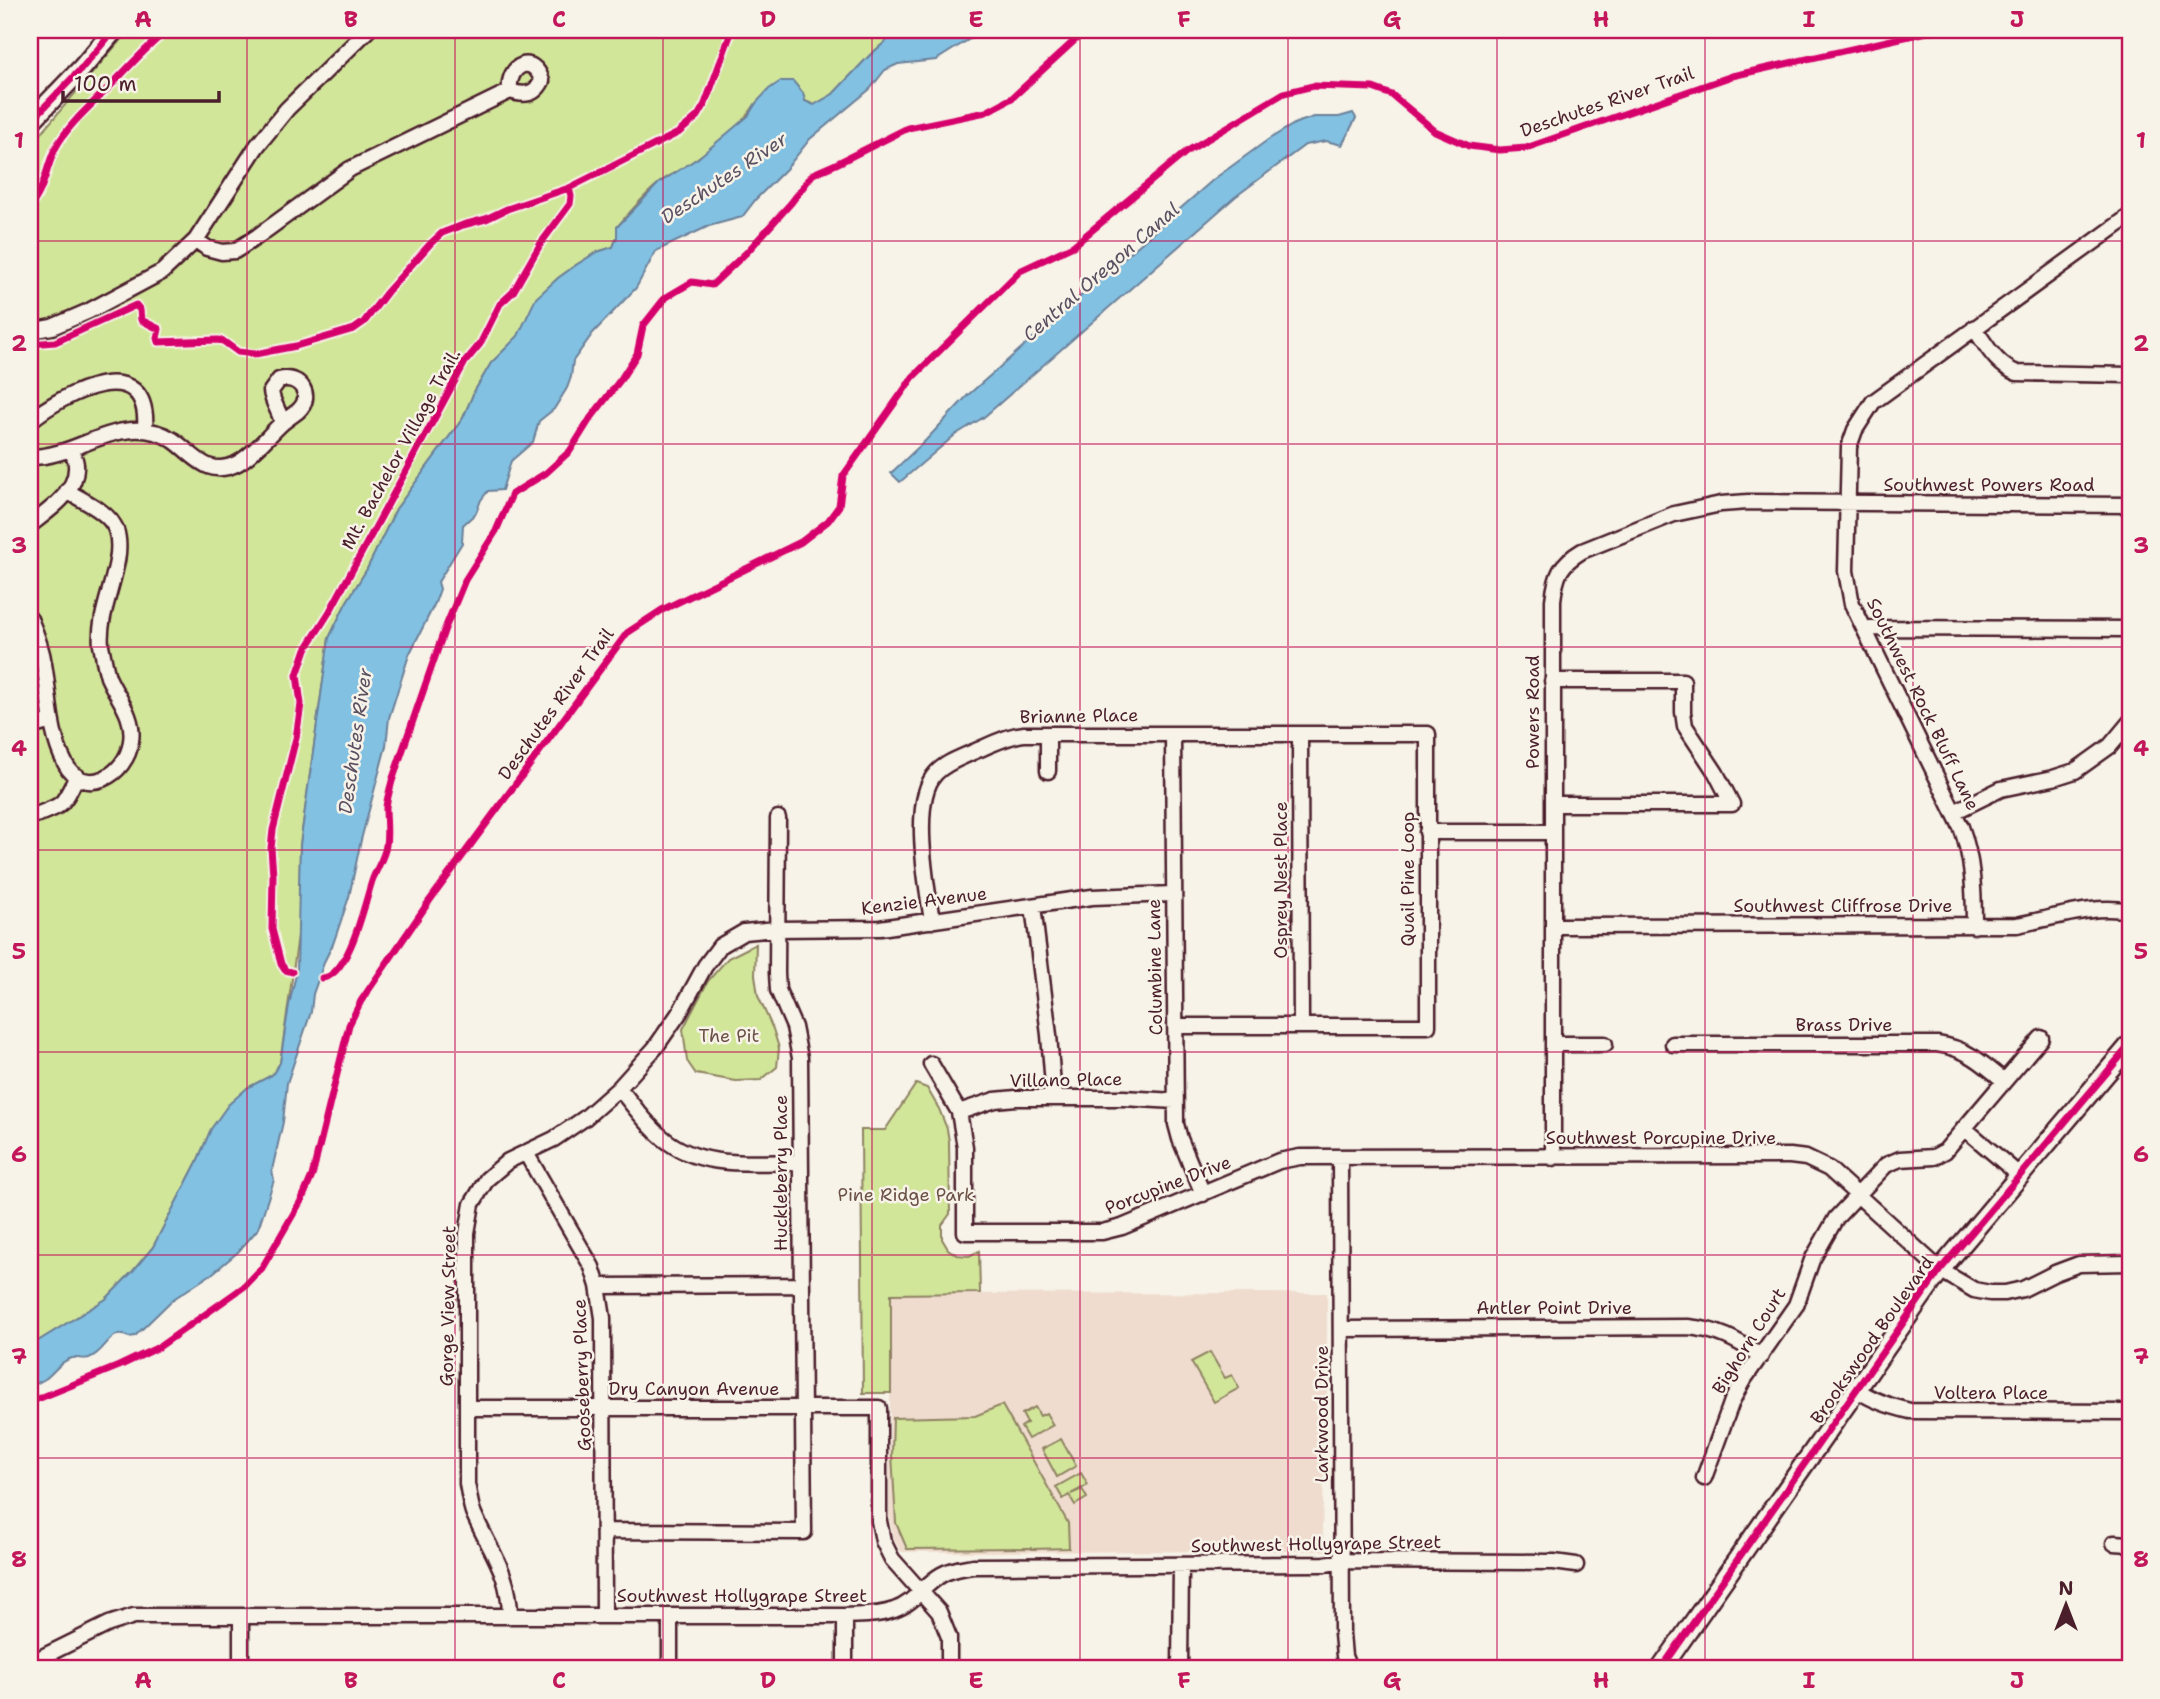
<svg xmlns="http://www.w3.org/2000/svg" width="2160" height="1699" viewBox="0 0 2160 1699" font-family="'Shantell Sans',sans-serif">
<rect width="100%" height="100%" fill="#f7f3e8"/>
<filter id="ink" filterUnits="userSpaceOnUse"><feTurbulence type="fractalNoise" baseFrequency=".0143" numOctaves="2"/><feDisplacementMap in="SourceGraphic" scale="14" xChannelSelector="R" yChannelSelector="G"/><feConvolveMatrix kernelMatrix="1 2 1 2 8 2 1 2 1" color-interpolation-filters="sRGB"/></filter>
<g filter="url(#ink)">
<path fill="#efdcce" d="M 1327,1293 L 1327,1444 L 1322,1452 L 1324,1479 L 1322,1528 L 1326,1551 L 901,1552 L 894,1540 L 889,1515 L 891,1294 Z"/>
<path fill="#d2e69a" stroke="#8e8262" stroke-width="2" d="M 129,30 L 925,30 L 920,35 L 891,37 L 870,55 L 833,94 L 814,105 L 805,101 L 803,93 L 756,103 C 743,124 716,146 696,159 C 684,168 670,174 659,183 C 643,196 630,212 617,227 L 617,237 L 613,247 L 597,252 L 576,265 L 558,278 L 537,298 L 518,337 L 491,363 L 474,392 L 463,418 L 396,509 L 367,569 L 346,603 L 329,638 L 300,845 L 299,929 L 280,1063 L 272,1075 L 247,1088 L 211,1129 L 197,1162 L 153,1247 L 133,1271 L 106,1299 L 30,1346 L 30,146 Z
M 756,944 L 755,975 L 758,996 L 773,1029 L 779,1048 L 777,1067 L 761,1080 L 736,1081 L 696,1074 L 687,1061 L 683,1029 L 708,981 L 728,958 Z
M 916,1084 L 927,1088 L 939,1109 L 947,1129 L 949,1141 L 950,1214 L 942,1225 L 942,1239 L 948,1249 L 957,1255 L 969,1256 L 979,1251 L 980,1293 L 891,1294 L 891,1393 L 863,1393 L 861,1130 L 885,1130 Z
M 1210,1352 L 1225,1378 L 1232,1375 L 1239,1388 L 1214,1402 L 1191,1362 Z
M 1002,1405 L 1068,1523 L 1069,1548 L 1032,1549 L 1031,1548 L 907,1549 L 896,1523 L 892,1454 L 893,1418 L 975,1416 Z
M 1035,1407 L 1040,1416 L 1046,1413 L 1053,1425 L 1028,1439 L 1021,1427 L 1027,1423 L 1022,1414 Z
M 1061,1439 L 1076,1466 L 1057,1477 L 1042,1449 Z
M 1081,1473 L 1088,1485 L 1071,1494 L 1082,1489 L 1087,1498 L 1075,1505 L 1069,1495 L 1063,1499 L 1056,1487 Z"/>
<path fill="#82c1e2" stroke="#6c8099" stroke-width="2" d="M 925,30 L 984,30 L 936,60 L 898,64 L 885,70 L 870,89 L 810,139 L 786,169 L 756,199 L 742,217 L 709,226 L 656,251 L 636,288 L 593,333 L 573,361 L 571,377 L 567,388 L 554,409 L 539,421 L 533,442 L 511,461 L 502,490 L 488,491 L 481,500 L 476,513 L 463,525 L 462,543 L 438,582 L 440,589 L 435,603 L 409,655 L 389,718 L 386,746 L 361,840 L 349,897 L 333,944 L 325,960 L 313,994 L 311,1012 L 287,1083 L 283,1122 L 272,1170 L 274,1180 L 258,1229 L 238,1252 L 213,1273 L 172,1300 L 135,1336 L 129,1337 C 108,1327 108,1351 89,1358 C 83,1360 78,1357 72,1358 C 61,1360 54,1373 45,1379 C 40,1382 35,1384 30,1387 L 30,1346 L 106,1299 L 133,1271 L 153,1247 L 197,1162 L 211,1129 L 228,1105 L 247,1088 L 272,1075 L 280,1063 L 289,1005 L 297,970 L 300,845 L 329,638 L 346,603 L 367,569 L 396,509 L 463,418 L 474,392 L 491,363 L 518,336 L 536,298 L 558,278 L 576,265 L 597,252 L 613,247 L 617,237 L 617,227 L 659,183 L 698,158 L 748,116 L 756,103 L 769,89 L 781,81 L 793,81 L 803,93 L 805,101 L 814,105 L 833,94 L 870,55 L 891,37 L 920,35 Z
M 1353,113 L 1356,118 L 1342,145 L 1326,141 L 1305,145 L 1235,197 L 984,417 L 955,435 L 900,482 L 891,473 L 926,440 L 968,395 L 1214,179 L 1269,139 L 1296,123 L 1314,117 L 1339,117 Z"/>
<g fill="none" stroke-linecap="round" stroke-linejoin="round">
<defs>
<path id="minor" d="M 196,240 L 207,248 L 222,252 L 235,251 L 258,236 L 350,169 L 510,91 C 524,96 535,95 542,81 C 534,53 507,64 510,91
M 1974,328 C 1987,346 1996,365 2017,373 L 2130,375
M 30,331 L 52,327 L 89,311 L 162,272 L 196,240 L 257,146 L 287,109 L 368,30
M 30,421 C 63,393 151,349 145,430
M 30,457 C 68,457 95,433 132,430 C 147,429 160,432 173,440 C 194,454 207,479 238,463 C 255,453 267,437 281,424 C 287,419 293,415 298,411 C 314,397 301,374 279,380 L 271,391 C 272,403 280,411 282,423
M 30,525 C 48,511 78,492 76,465 C 76,460 73,454 71,449
M 30,619 C 36,633 42,649 44,664 C 50,697 49,733 65,763 C 83,799 127,776 131,741 C 135,716 117,698 108,677 C 105,667 103,655 101,645 C 97,608 127,562 116,530 C 110,512 83,501 67,491
M 1864,628 L 2130,629
M 1552,681 L 1683,681 L 1683,712 L 1685,726 L 1716,773 L 1732,804 L 1553,804
M 30,727 L 52,721
M 1300,734 L 1301,1026
M 1173,735 L 1176,1124 L 1180,1139 L 1203,1194
M 1048,771 L 1048,735
M 1954,812 L 2001,789 L 2053,778 L 2075,771 L 2110,746 L 2130,722
M 30,817 C 63,805 61,809 77,776
M 1427,832 L 1553,832
M 1033,906 L 1049,1035 L 1054,1098
M 932,921 C 927,886 910,800 936,773 C 945,763 960,758 973,752 C 990,745 1006,736 1024,734 L 1428,734 L 1428,1026 L 1176,1026
M 1553,926 L 2017,925 C 2055,918 2091,904 2130,911
M 1974,926 C 1974,892 1973,859 1961,827 L 1852,604 L 1846,571 L 1849,447 L 1855,430 L 1873,402 L 2130,216
M 1553,1044 L 1605,1044
M 1673,1044 L 1937,1044 C 1966,1048 1983,1063 2004,1081
M 931,1064 L 959,1112 L 965,1147 L 965,1232 L 1102,1232 L 1122,1227 L 1279,1161 L 1300,1157 L 1790,1156 L 1806,1158 L 1829,1169 L 1940,1270 L 1974,1290 L 1990,1293 L 2005,1293 L 2023,1289 L 2055,1273 L 2079,1264 L 2130,1263
M 619,1088 C 633,1105 646,1124 663,1138 C 701,1170 753,1162 800,1162
M 959,1112 L 995,1100 L 1016,1098 L 1123,1098 L 1175,1101
M 1964,1128 L 2019,1175
M 526,1153 L 592,1267 L 598,1286 L 603,1318 L 604,1616
M 1340,1158 L 1342,1634 L 1344,1656 L 1349,1669
M 1553,1158 L 1553,600 C 1556,575 1560,564 1582,551 L 1674,514 L 1721,504 L 1748,502 L 2130,505
M 598,1286 L 801,1285
M 1341,1329 L 1688,1327 C 1719,1330 1735,1339 1761,1356
M 1856,1389 C 1873,1401 1890,1406 1910,1411 L 2130,1412
M 467,1408 L 879,1408 L 879,1521 L 883,1541 L 892,1559 L 939,1612 L 949,1637 L 949,1669
M 1704,1478 L 1732,1401 L 1742,1382 L 1796,1305 L 1812,1260 L 1836,1218 L 1886,1165 L 1900,1159 L 1934,1157 L 1945,1151 L 2041,1038
M 604,1531 L 804,1532 L 800,1058 L 794,1027 L 778,990 L 777,973 L 778,818
M 2114,1543 L 2130,1544
M 510,1616 C 510,1572 489,1550 473,1512 C 470,1503 469,1493 467,1484 L 467,1233 L 472,1204 L 487,1179 L 508,1161 L 554,1139 L 585,1118 L 619,1088 L 655,1048 L 680,1012 L 705,966 L 720,946 L 744,932 L 776,929 L 880,928 L 1092,897 L 1173,894
M 670,1616 L 670,1669
M 241,1617 L 241,1669
M 30,1663 L 109,1624 L 134,1616 L 845,1616 C 861,1615 878,1616 894,1610 C 913,1604 924,1585 941,1575 C 951,1569 962,1568 973,1566 L 1325,1564 L 1342,1561 L 1554,1562 L 1576,1565
M 845,1669 L 845,1616
M 1180,1669 L 1181,1565"/>
<path id="major" d="M 30,122 L 82,68 L 114,30
M 1661,1669 L 1940,1270 L 2130,1045"/>
</defs>
<use href="#minor" stroke="#4a1f2b" stroke-width="19"/>
<use href="#major" stroke="#4a1f2b" stroke-width="23"/>
<use href="#minor" stroke="#f7f3e8" stroke-width="14"/>
<use href="#major" stroke="#f7f3e8" stroke-width="18"/>
<defs>
<path id="cycleway" d="M 30,122 L 82,68 L 114,30
M 30,206 C 45,190 46,166 56,147 C 70,122 94,103 114,82 C 132,64 148,45 168,30
M 30,344 L 55,342 L 136,305 L 140,310 L 141,320 L 159,329 L 157,338 L 158,342 L 218,340 L 223,341 L 238,352 L 255,354 L 296,346 L 354,329 L 364,322 L 387,292 L 431,243 L 442,233 L 463,225 L 486,219 L 507,209 L 569,188
M 292,972 L 285,970 L 281,964 L 272,929 L 273,875 L 271,848 L 273,830 L 296,738 L 301,704 L 297,675 L 306,649 L 330,611 L 465,362 L 480,344 L 500,304 L 513,292 L 541,243 L 570,204 L 571,196 L 569,188 L 678,133 L 698,116 L 705,104 L 732,30
M 322,978 C 349,977 365,902 372,881 C 376,869 385,857 386,845 C 388,833 386,820 386,807 C 387,799 390,789 392,781 L 444,631 L 465,580 L 496,531 L 512,494 L 546,473 L 570,451 L 590,419 L 621,379 L 637,354 L 643,326 L 665,298 L 692,282 L 712,285 L 747,252 L 791,203 L 813,174 L 836,164 L 908,128 L 986,112 L 1012,98 L 1086,30
M 30,1402 L 119,1366 L 159,1347 L 245,1286 L 262,1268 L 302,1199 L 312,1176 L 349,1025 L 361,1001 L 430,900 L 627,633 L 662,610 L 801,542 L 828,521 L 839,506 L 843,476 L 913,377 L 1020,271 L 1073,246 L 1186,152 L 1284,93 L 1313,86 L 1373,88 L 1392,95 L 1435,131 L 1469,146 L 1500,150 L 1526,148 L 1732,76 L 1936,30
M 1661,1669 L 1940,1270 L 2130,1045"/>
</defs>
<use href="#cycleway" stroke="#f7f3e8" stroke-width="11"/>
<use href="#cycleway" stroke="#d6006c" stroke-width="7"/>
</g>
</g>
<path fill="none" stroke="#c2185b" stroke-width="2" stroke-opacity="0.55" d="M 247,30 L 247,1669M 455,30 L 455,1669M 663,30 L 663,1669M 872,30 L 872,1669M 1080,30 L 1080,1669M 1288,30 L 1288,1669M 1497,30 L 1497,1669M 1705,30 L 1705,1669M 1913,30 L 1913,1669M 30,241 L 2130,241M 30,444 L 2130,444M 30,647 L 2130,647M 30,850 L 2130,850M 30,1052 L 2130,1052M 30,1255 L 2130,1255M 30,1458 L 2130,1458"/>
<g text-anchor="middle" dominant-baseline="central" stroke-width="5" stroke-linejoin="round" paint-order="stroke">
<g font-size="18" fill="#4a1f2b" stroke="#f7f3e8">
<text transform="translate(1607 102) rotate(-19)">Deschutes River Trail</text>
<text transform="translate(401 449) rotate(-61)">Mt. Bachelor Village Trail.</text>
<text x="1989" y="485">Southwest Powers Road</text>
<text transform="translate(556 704) rotate(-54)">Deschutes River Trail</text>
<text transform="translate(1923 704) rotate(64)">Southwest Rock Bluff Lane</text>
<text transform="translate(1533 712) rotate(-90)">Powers Road</text>
<text transform="translate(1079 716) rotate(-1)">Brianne Place</text>
<text transform="translate(1408 879) rotate(-90)">Quail Pine Loop</text>
<text transform="translate(1281 880) rotate(-90)">Osprey Nest Place</text>
<text transform="translate(924 901) rotate(-7)">Kenzie Avenue</text>
<text x="1843" y="906">Southwest Cliffrose Drive</text>
<text transform="translate(1155 967) rotate(-91)">Columbine Lane</text>
<text x="1844" y="1025">Brass Drive</text>
<text transform="translate(1066 1080) rotate(-1)">Villano Place</text>
<text x="1661" y="1138">Southwest Porcupine Drive</text>
<text transform="translate(781 1173) rotate(-90)">Huckleberry Place</text>
<text transform="translate(1168 1185) rotate(-21)">Porcupine Drive</text>
<text transform="translate(448 1306) rotate(-89)">Gorge View Street</text>
<text x="1554" y="1308">Antler Point Drive</text>
<text transform="translate(1872 1340) rotate(-55)">Brookswood Boulevard</text>
<text transform="translate(1749 1341) rotate(-58)">Bighorn Court</text>
<text transform="translate(582 1375) rotate(-92)">Gooseberry Place</text>
<text x="694" y="1389">Dry Canyon Avenue</text>
<text x="1991" y="1393">Voltera Place</text>
<text transform="translate(1322 1414) rotate(-90)">Larkwood Drive</text>
<text transform="translate(1316 1544) rotate(-1)">Southwest Hollygrape Street</text>
<text x="742" y="1596">Southwest Hollygrape Street</text>
</g>
<g font-size="18" fill="#6c5147" stroke="#f7f3e8">
<text x="729" y="1036">The Pit</text>
<text x="906" y="1195">Pine Ridge Park</text>
</g>
<g font-size="19" font-style="italic" fill="#5b5062" stroke="#f7f3e8">
<text transform="translate(724 178) rotate(-34)">Deschutes River</text>
<text transform="translate(1101 272) rotate(-41)">Central Oregon Canal</text>
<text transform="translate(355 741) rotate(-82)">Deschutes River</text>
</g>
</g>
<rect width="2160" height="1699" fill="none" stroke="#f7f3e8" stroke-width="77"/>
<g transform="translate(2066 1605)" stroke="#f7f3e8" stroke-width="5" paint-order="stroke">
<path d="M0-5L12 26L0 18L-12 26Z" fill="#4a1f2b"/>
<text y="-10" font-size="19" font-weight="bold" text-anchor="middle" fill="#4a1f2b">N</text>
</g>
<path d="M63 91v10h156v-10" fill="none" stroke="#4a1f2b" stroke-width="3.5"/>
<text x="74" y="91" font-size="21" fill="#4a1f2b" stroke="#f7f3e8" stroke-width="5" paint-order="stroke">100 m</text>
<rect x="38" y="38" width="2084" height="1622" fill="none" stroke="#c2185b" stroke-width="2.5"/>
<g font-size="23" text-anchor="middle" font-weight="bold" fill="#c2185b">
<text x="143" y="27">A</text>
<text x="351" y="27">B</text>
<text x="559" y="27">C</text>
<text x="768" y="27">D</text>
<text x="976" y="27">E</text>
<text x="1184" y="27">F</text>
<text x="1392" y="27">G</text>
<text x="1601" y="27">H</text>
<text x="1809" y="27">I</text>
<text x="2017" y="27">J</text>
<text x="19" y="148">1</text>
<text x="2141" y="148">1</text>
<text x="19" y="351">2</text>
<text x="2141" y="351">2</text>
<text x="19" y="553">3</text>
<text x="2141" y="553">3</text>
<text x="19" y="756">4</text>
<text x="2141" y="756">4</text>
<text x="19" y="959">5</text>
<text x="2141" y="959">5</text>
<text x="19" y="1162">6</text>
<text x="2141" y="1162">6</text>
<text x="19" y="1364">7</text>
<text x="2141" y="1364">7</text>
<text x="19" y="1567">8</text>
<text x="2141" y="1567">8</text>
<text x="143" y="1688">A</text>
<text x="351" y="1688">B</text>
<text x="559" y="1688">C</text>
<text x="768" y="1688">D</text>
<text x="976" y="1688">E</text>
<text x="1184" y="1688">F</text>
<text x="1392" y="1688">G</text>
<text x="1601" y="1688">H</text>
<text x="1809" y="1688">I</text>
<text x="2017" y="1688">J</text>
</g>
</svg>
